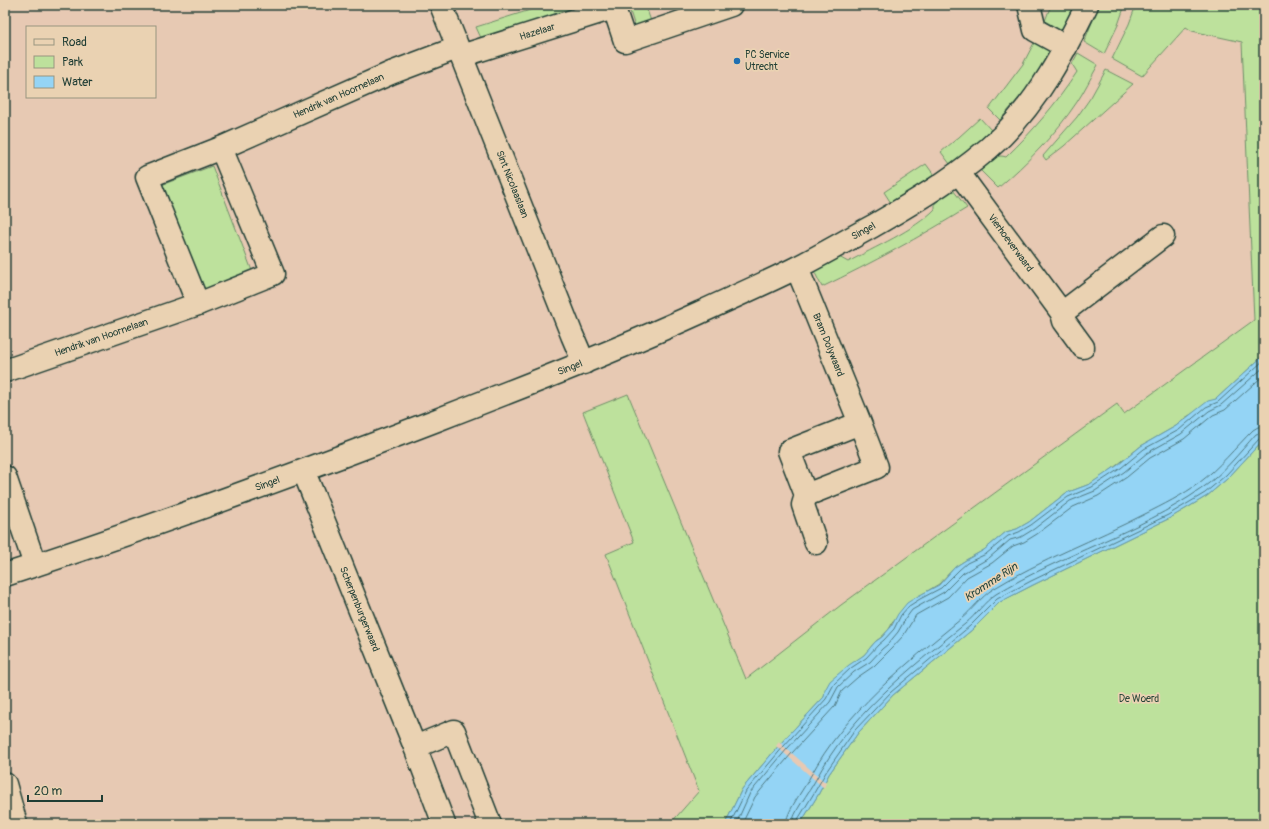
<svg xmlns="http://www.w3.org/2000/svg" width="1269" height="829" viewBox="0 0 1269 829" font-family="Pangolin,sans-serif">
<rect width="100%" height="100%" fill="#e7c9b3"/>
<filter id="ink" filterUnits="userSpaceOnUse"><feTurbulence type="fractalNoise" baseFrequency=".025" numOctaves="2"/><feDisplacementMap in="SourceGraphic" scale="8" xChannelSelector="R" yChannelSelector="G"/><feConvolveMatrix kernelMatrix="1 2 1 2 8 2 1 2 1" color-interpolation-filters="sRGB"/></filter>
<g filter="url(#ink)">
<path fill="#bde19c" stroke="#6e8f68" d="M 546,5 L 586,5 L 481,38 L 476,27 Z
M 628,5 L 650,5 L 646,7 L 652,24 L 636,30 Z
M 1051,5 L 1074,5 L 1062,31 L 1045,21 Z
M 1099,5 L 1125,5 L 1118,25 L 1104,54 L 1084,42 Z
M 1136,5 L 1264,5 L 1264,355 L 1216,399 L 1185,418 L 1176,426 L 1141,446 L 1107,473 L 1090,484 L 1066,493 L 1029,522 L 1017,529 L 1006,532 L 984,550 L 966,560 L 955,567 L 939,584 L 914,599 L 892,623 C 890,630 882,637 876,641 C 872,645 868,651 864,655 C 849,667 829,677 824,697 L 781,743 L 742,789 L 725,824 L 670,824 L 699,791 L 606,554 L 634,542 L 583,412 L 628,394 L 746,679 L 841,605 L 1117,404 L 1124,414 L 1254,320 L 1242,42 L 1192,31 L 1186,27 L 1142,76 L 1112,59 L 1129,24 Z
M 1035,41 L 1052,51 L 1030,85 L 1000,120 L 989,109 L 1023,64 Z
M 1078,53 L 1098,65 C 1091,77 1085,90 1077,102 C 1055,135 1027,163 998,188 L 980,170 C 988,163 995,153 1006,157 C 1033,131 1056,104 1077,72 L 1072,64 Z
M 1106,70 L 1133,84 L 1064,146 L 1046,160 L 1043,156 L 1077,117 L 1091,97 Z
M 980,118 L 991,130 L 966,153 L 950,164 L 941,152 L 959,137 Z
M 926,164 L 934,175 L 891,203 L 884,192 Z
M 212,166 L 254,276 L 199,297 L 156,187 Z
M 953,190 L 967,208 C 920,237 872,263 822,287 L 814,271 L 839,257 L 848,262 C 873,248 915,230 935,209 L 935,203 Z
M 1264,439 L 1264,824 L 800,824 L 818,795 L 829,774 L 858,733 L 893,695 L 973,629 L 1000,602 L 1033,585 L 1170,518 L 1207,496 L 1228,478 Z"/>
<path fill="#94d4f5" stroke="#6598a8" d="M 1264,355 L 1264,439 L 1228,478 L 1207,496 L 1170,518 L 1033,585 L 1000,602 L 973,629 L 893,695 L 858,733 L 829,774 L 818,795 L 800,824 L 725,824 L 742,789 L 781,743 L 824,697 L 825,690 L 830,681 L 849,665 L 864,655 L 875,642 L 882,637 L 891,627 L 898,614 L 907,603 L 918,596 L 939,585 L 955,567 L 966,560 L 984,550 L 1006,532 L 1017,529 L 1029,522 L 1066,493 L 1090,484 L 1118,465 L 1141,446 L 1176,426 L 1208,401 L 1216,399 Z"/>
<path fill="#e7c9b3" d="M 779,742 L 826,783 L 824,788 L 776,746 Z"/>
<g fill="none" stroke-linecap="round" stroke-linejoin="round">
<path stroke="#4e7981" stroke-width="1" d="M 730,824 L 746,791 L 784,746 L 826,699 L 834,684 L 851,668 L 866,658 L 878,645 L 884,640 L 894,629 L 901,615 L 909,606 L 920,599 L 941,588 L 959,570 L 967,563 L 986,554 L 1008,536 L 1019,532 L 1031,525 L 1068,497 L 1092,487 L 1121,468 L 1144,449 L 1179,430 L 1206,407 L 1218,402 L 1264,360
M 736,824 L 750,793 L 787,749 L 830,702 L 838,687 L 854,672 L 870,662 L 882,649 L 888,644 L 898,632 L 906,618 L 912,610 L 944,592 L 963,573 L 989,558 L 1010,540 L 1021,537 L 1034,529 L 1070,501 L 1095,491 L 1124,472 L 1147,453 L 1181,434 L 1209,411 L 1221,405 L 1264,367
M 742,824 L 755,797 L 792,753 L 835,706 L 842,691 L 858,677 L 874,666 L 892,648 L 903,636 L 916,615 L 948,597 L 967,577 L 992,563 L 1013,546 L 1024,542 L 1037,534 L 1073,507 L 1098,496 L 1127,477 L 1150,458 L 1184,439 L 1213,415 L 1225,410 L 1264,375
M 786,824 C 786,812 804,789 810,777 C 846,711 904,666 961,619 C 972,610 981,597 993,589 C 1040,560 1095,540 1145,514 C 1163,505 1183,495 1199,483 C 1220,467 1235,448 1253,430 L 1258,427 L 1264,426
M 792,824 C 792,814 810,791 815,781 C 850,715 908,670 965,624 C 976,615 984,602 996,594 C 1062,554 1138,533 1201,489 C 1223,474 1239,453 1256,434 L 1264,432
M 797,824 L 797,821 L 814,793 L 826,772 L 855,730 L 891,692 L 970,626 L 997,599 L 1031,581 L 1168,515 L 1205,493 L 1226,475 L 1260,438 L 1264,437"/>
<defs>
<g id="minor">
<path id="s1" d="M 441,5 L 572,335 L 584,363"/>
<path d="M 613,5 L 625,41 L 731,5"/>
<path d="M 1029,5 L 1035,30 L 1066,47"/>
<path id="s2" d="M 461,56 L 613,8"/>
<path id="s3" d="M 959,173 L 1062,313 L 1163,236"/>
<path id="s4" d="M 797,268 L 860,423 L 789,451 L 806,495 L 877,467 L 860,423"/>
<path id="s5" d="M 198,304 L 147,177 L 221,148 L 391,73 L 457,48"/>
<path d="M 1062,313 L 1064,321 L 1083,347"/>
<path id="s6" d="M 5,371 L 198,304 L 273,274 L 221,148"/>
<path id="s7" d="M 304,472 L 415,747 L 444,824"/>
<path d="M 5,477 L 35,565"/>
<path d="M 806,495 L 803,505 L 816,543"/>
<path id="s8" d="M 5,575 C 150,528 294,475 437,420 C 525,386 613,352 699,313 C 731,298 764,284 796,268 C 822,255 847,240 873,226 C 918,200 964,173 1002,136 C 1039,99 1064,52 1087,5"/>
<path d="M 415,747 L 454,731 L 490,824"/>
<path d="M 5,784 L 16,824"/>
</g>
</defs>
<use href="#minor" stroke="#1f3d34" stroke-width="25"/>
<use href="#minor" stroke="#ead2b2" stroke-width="22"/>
</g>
</g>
<circle fill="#1f6fb2" stroke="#ead2b2" stroke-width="1.5" cx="737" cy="61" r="4"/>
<g text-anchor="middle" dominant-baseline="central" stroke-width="3.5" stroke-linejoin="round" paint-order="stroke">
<g font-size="10" fill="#1f3d34" stroke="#ead2b2">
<text stroke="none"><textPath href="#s2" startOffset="80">Hazelaar</textPath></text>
<text stroke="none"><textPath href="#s5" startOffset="345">Hendrik van Hoornelaan</textPath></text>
<text stroke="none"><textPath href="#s1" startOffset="193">Sint Nicolaaslaan</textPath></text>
<text stroke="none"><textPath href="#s8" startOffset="926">Singel</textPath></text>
<text stroke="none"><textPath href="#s3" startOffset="87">Vierhoeverwaard</textPath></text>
<text stroke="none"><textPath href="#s6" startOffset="102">Hendrik van Hoornelaan</textPath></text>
<text stroke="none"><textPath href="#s4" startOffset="83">Bram Dolywaard</textPath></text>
<text stroke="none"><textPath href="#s8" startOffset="602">Singel</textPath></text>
<text stroke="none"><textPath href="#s8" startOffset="278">Singel</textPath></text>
<text stroke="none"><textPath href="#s7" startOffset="148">Scherpenburgerwaard</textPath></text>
</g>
<g font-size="10" fill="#1f3d34" stroke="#ead2b2" text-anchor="start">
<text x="745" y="55">PC Service<tspan x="745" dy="12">Utrecht</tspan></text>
</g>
<g font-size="10" fill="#274539" stroke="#ead2b2">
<text x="1139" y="699">De Woerd</text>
</g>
<g font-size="11" font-style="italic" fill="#25453e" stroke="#ead2b2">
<text transform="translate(991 582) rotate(-33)">Kromme Rijn</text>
</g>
</g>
<rect width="1269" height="829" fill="none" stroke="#ead2b2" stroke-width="20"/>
<rect x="10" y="10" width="1249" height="809" fill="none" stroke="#1f3d34" stroke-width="1.5" filter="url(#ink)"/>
<rect x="26" y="26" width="130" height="72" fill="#ead2b2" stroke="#999680"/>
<rect x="34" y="39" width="20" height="6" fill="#ead2b2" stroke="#999680"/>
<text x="62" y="46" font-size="12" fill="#1f3d34">Road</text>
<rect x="34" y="56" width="20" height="12" fill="#bde19c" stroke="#999680"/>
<text x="62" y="66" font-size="12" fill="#1f3d34">Park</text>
<rect x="34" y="76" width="20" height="12" fill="#94d4f5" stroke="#999680"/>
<text x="62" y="86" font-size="12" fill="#1f3d34">Water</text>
<path d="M28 795v6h74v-6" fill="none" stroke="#1f3d34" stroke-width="2"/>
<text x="34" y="795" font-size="12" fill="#1f3d34" stroke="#ead2b2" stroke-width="3" paint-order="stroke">20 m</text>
</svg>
